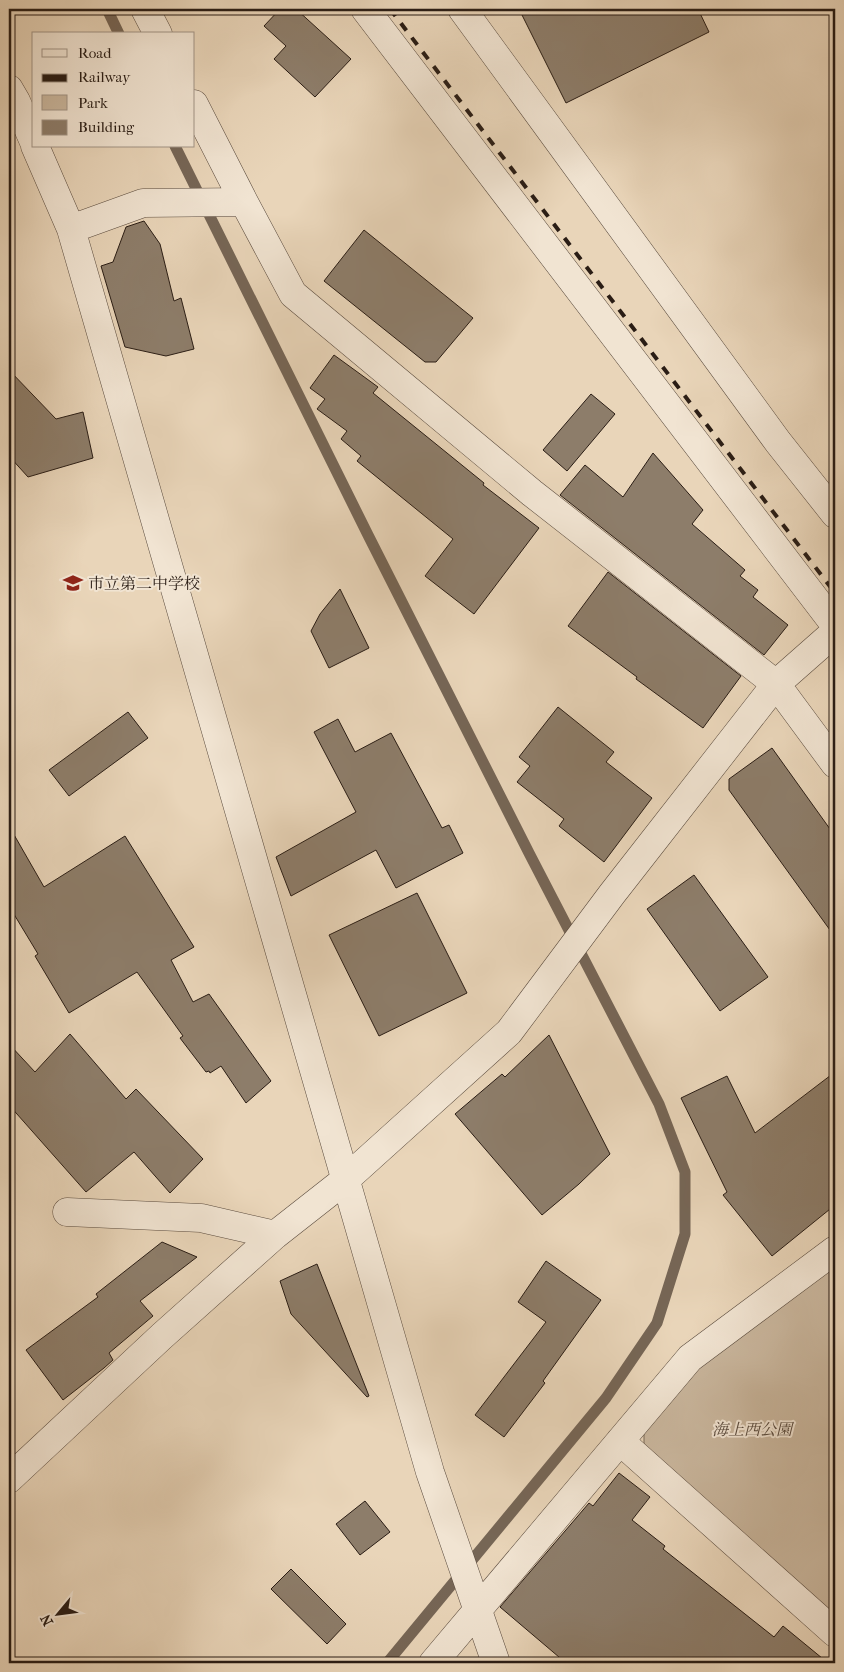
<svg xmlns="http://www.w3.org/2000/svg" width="844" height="1672" viewBox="0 0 844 1672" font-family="'IM FELL French Canon','Noto Serif JP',serif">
<rect width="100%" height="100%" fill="#e9d5b9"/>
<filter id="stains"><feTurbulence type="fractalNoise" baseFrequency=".004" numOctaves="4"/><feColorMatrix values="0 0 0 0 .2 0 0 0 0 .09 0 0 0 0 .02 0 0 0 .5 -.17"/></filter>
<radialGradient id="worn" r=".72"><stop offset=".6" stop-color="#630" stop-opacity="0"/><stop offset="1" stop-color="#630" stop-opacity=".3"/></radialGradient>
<path fill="#c9b69d" stroke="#7a6a59" d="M 832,1266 L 835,1270 L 835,1616 L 644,1444 L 644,1427 L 697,1365 Z"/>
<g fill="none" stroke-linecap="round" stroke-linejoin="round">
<path stroke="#766656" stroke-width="11" d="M 107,9 L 119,34
M 175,146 L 368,535 L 529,853 L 659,1104 L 685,1172 L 685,1234 L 657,1323 L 606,1398 L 387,1663"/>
</g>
<path fill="#8d7d6a" stroke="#2a1d15" d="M 280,9 L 296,9 L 351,59 L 315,97 L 274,59 L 286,46 L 264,26 Z
M 519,9 L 698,9 L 709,32 L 566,103 Z
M 144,221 L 160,244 L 174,301 L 181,298 L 194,349 L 166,356 L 125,347 L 101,266 L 113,262 L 126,227 Z
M 364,230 L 473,318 L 436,362 L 425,362 L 324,281 Z
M 334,355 L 378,387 L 373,393 L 484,483 L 483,485 L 539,528 L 474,614 L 425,576 L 453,539 L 357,461 L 361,456 L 341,439 L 347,431 L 317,409 L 325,399 L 310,388 Z
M 9,370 L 56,419 L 83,412 L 93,458 L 28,477 L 9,456 Z
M 591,394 L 615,414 L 567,471 L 543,450 Z
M 653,453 L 703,510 L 692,524 L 745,570 L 740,576 L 758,590 L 753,597 L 788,625 L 764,655 L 560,495 L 585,465 L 623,497 Z
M 608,572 L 741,676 L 703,728 L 636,679 L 637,677 L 568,626 Z
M 340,589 L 369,648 L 329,668 L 311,631 L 320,614 Z
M 558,707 L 614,752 L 606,762 L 652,798 L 604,862 L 559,826 L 564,819 L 517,782 L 530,766 L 519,757 Z
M 128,712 L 148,738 L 69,796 L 49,770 Z
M 338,719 L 355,752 L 391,733 L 442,828 L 449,825 L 463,853 L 396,888 L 376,850 L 291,896 L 276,857 L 356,812 L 314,732 Z
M 772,748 L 835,836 L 835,937 L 729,790 L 729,779 Z
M 9,826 L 44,887 L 125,836 L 194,947 L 171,960 L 193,1002 L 209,994 L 271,1081 L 246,1103 L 221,1066 L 210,1073 L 209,1071 L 206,1072 L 180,1038 L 183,1036 L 137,972 L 69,1013 L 35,956 L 38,954 L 9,906 Z
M 694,875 L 768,977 L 720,1011 L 647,909 Z
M 417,893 L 467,993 L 379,1036 L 329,935 Z
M 70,1034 L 126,1099 L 136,1089 L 203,1159 L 170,1193 L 134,1152 L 86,1192 L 9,1105 L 9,1044 L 35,1072 Z
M 549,1035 L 610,1154 L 579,1184 L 542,1215 L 455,1114 L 502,1074 L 505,1077 Z
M 835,1072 L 835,1205 L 772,1256 L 723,1195 L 727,1192 L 681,1098 L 727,1076 L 755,1133 Z
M 162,1242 L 197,1257 L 140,1301 L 153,1316 L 109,1353 L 113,1360 L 104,1368 L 63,1400 L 26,1350 L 98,1297 L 96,1294 Z
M 546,1261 L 601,1300 L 543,1381 L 545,1383 L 504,1437 L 475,1415 L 546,1322 L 518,1302 Z
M 317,1264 L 369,1396 L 367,1397 L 291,1314 L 280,1281 Z
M 619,1473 L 650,1497 L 632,1520 L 665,1546 L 663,1549 L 774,1637 L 783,1626 L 828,1663 L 566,1663 L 500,1607 L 589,1503 L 593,1506 Z
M 365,1501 L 390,1532 L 360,1555 L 336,1524 Z
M 291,1569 L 346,1624 L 327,1644 L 271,1589 Z"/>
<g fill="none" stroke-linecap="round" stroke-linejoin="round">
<defs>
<path id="minor" d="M 145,9 L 158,34
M 365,9 L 835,625
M 462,9 L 778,442 L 835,514
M 9,89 L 16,101 L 34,142
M 194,104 L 244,202
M 35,146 L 71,229 L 430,1472 L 496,1663
M 71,229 L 143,203 L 244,202 L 293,294 L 532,493 L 776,684 L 835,764
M 67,1212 L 201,1218 L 275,1235
M 620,1441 L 835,1633
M 9,1479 L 162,1336 L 275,1235 L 345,1180 L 509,1032 L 612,894 L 776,684 L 835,632
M 433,1663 L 690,1358 L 835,1250"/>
</defs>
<use href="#minor" stroke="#5a4b3e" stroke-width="29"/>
<use href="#minor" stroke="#f1e4d2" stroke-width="28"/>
<path stroke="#2a1d15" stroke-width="4" stroke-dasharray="9 9" stroke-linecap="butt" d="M 390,9 L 835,593"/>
</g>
<defs>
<symbol id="school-bare" viewBox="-9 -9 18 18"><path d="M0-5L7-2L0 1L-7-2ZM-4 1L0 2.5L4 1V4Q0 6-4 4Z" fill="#8f2418" stroke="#f1e4d2" stroke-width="2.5" paint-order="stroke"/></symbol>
</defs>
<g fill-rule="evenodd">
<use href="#school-bare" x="59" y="569" width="28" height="28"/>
</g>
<g text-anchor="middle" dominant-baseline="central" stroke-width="4" stroke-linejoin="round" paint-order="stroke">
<g font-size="16" fill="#2a1d15" stroke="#f1e4d2" text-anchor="start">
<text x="88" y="583">市立第二中学校</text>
</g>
<g font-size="16" font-style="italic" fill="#5a4b3e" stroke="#f1e4d2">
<text x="752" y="1429">海上西公園</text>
</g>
</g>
<rect width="844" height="1672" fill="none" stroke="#e9d5b9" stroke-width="30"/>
<rect x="10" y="10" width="824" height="1652" fill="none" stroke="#2a1d15" stroke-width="2.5"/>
<rect x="15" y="15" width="814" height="1642" fill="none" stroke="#2a1d15"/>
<rect x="32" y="32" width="162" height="115" fill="#f1e4d2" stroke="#a19486"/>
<rect x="42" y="49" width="25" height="8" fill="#f1e4d2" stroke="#a19486"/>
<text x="78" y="58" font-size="15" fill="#2a1d15">Road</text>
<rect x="42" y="74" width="25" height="8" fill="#2a1d15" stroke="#a19486"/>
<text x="78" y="82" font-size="15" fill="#2a1d15">Railway</text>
<rect x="42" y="95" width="25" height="15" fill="#c9b69d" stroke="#a19486"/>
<text x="78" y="108" font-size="15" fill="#2a1d15">Park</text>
<rect x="42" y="120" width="25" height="15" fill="#8d7d6a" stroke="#a19486"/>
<text x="78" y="132" font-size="15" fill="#2a1d15">Building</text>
<g transform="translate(58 1614) rotate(241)" stroke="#f1e4d2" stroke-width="4" paint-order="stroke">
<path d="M0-4L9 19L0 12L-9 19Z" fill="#2a1d15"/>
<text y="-8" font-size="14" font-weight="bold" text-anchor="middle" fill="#2a1d15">N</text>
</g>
<rect width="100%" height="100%" filter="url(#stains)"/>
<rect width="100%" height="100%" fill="url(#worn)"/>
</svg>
